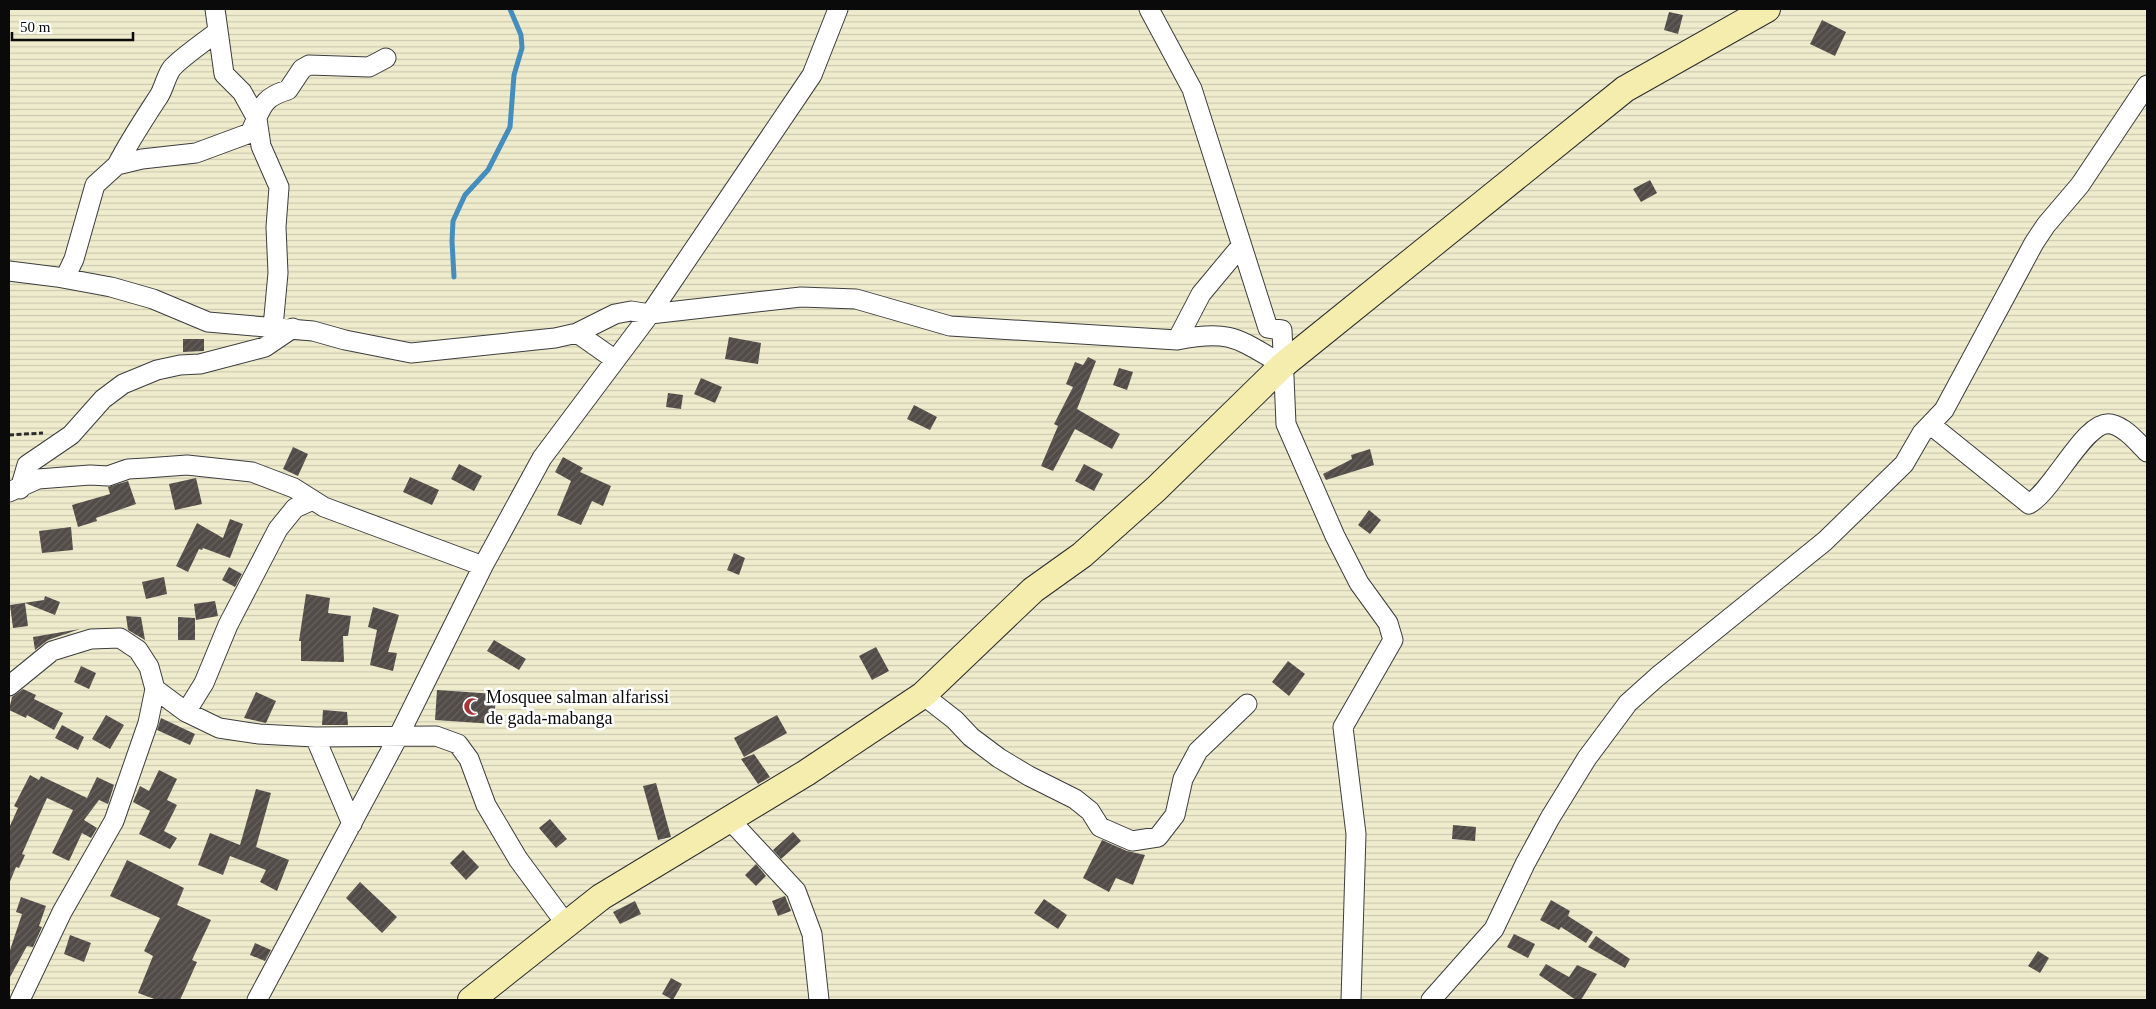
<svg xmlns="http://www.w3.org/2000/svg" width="2156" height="1009" viewBox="0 0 2156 1009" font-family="'Times New Roman',serif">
<defs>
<pattern id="farmland-rules" width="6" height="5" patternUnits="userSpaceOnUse" patternTransform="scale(1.25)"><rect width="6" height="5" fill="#efecce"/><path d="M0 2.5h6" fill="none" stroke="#ccc9b0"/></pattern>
<pattern id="building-hatch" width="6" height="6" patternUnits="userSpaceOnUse" patternTransform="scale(1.25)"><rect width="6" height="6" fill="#524c48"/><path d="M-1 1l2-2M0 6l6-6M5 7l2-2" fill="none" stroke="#66615e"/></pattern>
</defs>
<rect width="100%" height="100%" fill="#fdf9ea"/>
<path fill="url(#farmland-rules)" d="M 9,9 L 2147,9 L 2147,1000 L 9,1000 Z"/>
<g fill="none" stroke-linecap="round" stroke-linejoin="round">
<path stroke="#448dbd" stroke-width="5" d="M 454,277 L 452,241 L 453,221 L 465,195 L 488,170 L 510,127 L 514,75 L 522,48 L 521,35 L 510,9"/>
</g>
<path fill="url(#building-hatch)" d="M 1669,12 L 1683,15 L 1678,34 L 1664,30 Z
M 1822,20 L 1846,32 L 1835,56 L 1810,44 Z
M 1650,180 L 1657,193 L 1641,202 L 1633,189 Z
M 729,337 L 761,343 L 758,364 L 725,359 Z
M 183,339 L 204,339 L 204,351 L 183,352 Z
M 1088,357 L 1096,361 L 1077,409 L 1120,434 L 1112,449 L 1075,429 L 1053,471 L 1041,466 L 1058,426 L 1054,424 L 1073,387 L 1066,384 L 1075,362 L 1083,365 Z
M 1119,368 L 1133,372 L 1127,390 L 1113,385 Z
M 701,378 L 722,387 L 715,403 L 694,394 Z
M 668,393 L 683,395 L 681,409 L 666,407 Z
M 914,405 L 937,417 L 930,430 L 907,419 Z
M 293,447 L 308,454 L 298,476 L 283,469 Z
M 1370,449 L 1374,465 L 1326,480 L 1323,474 L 1352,459 L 1351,455 Z
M 563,457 L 583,468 L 580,472 L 611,486 L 603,506 L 592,501 L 581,525 L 557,515 L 571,481 L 555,472 Z
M 459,464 L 482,476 L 474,491 L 451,479 Z
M 1084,464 L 1103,474 L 1094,491 L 1075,481 Z
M 410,477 L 439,490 L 432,505 L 403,492 Z
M 196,478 L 202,504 L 175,510 L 169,484 Z
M 128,481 L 136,504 L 96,518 L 97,521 L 78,527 L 72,505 L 110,494 L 108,487 Z
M 1369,510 L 1381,520 L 1370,534 L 1358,525 Z
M 230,519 L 243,524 L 230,558 L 203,548 L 202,550 L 199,549 L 188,572 L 176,566 L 197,523 L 223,538 Z
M 71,527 L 73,550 L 42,553 L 39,531 Z
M 734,553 L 745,558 L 739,575 L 727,570 Z
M 229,567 L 242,574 L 235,587 L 222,580 Z
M 164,577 L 167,594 L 146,599 L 142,582 Z
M 306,594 L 330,598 L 328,613 L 351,616 L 348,636 L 343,636 L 344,662 L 301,661 L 301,641 L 299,641 Z
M 45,596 L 60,602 L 55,615 L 25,603 L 28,626 L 13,628 L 10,605 L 44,600 Z
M 215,601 L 218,616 L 196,620 L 194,604 Z
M 373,607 L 399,615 L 388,652 L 397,653 L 393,671 L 370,665 L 377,630 L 368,627 Z
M 126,616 L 141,617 L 145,640 L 128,630 Z
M 178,617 L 195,618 L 195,640 L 178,640 Z
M 80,629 L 48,640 L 35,650 L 33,637 Z
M 494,640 L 526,659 L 519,670 L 487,651 Z
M 876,647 L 889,671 L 872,680 L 859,656 Z
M 1288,661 L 1305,674 L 1289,696 L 1272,682 Z
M 81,666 L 96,673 L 89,689 L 74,682 Z
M 23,689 L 36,695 L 34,699 L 63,713 L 54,730 L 27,715 L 26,718 L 9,710 L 12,697 Z
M 437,690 L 496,694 L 494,724 L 435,720 Z
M 256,692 L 276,701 L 266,723 L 244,718 Z
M 323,710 L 347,712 L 348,725 L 322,725 Z
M 106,715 L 124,725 L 110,749 L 92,739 Z
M 777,715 L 787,733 L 744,757 L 734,738 Z
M 161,718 L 195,734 L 190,745 L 157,730 Z
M 62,725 L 84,737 L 78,750 L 55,738 Z
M 754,754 L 770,777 L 758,784 L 741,759 Z
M 159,770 L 177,779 L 167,800 L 177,805 L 164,831 L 177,838 L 170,849 L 139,834 L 150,811 L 133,802 L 140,786 L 149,791 Z
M 30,775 L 39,780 L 41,776 L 87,798 L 97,777 L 114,785 L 108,804 L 99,800 L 84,820 L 97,828 L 91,838 L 82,833 L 69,861 L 52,853 L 73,810 L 47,798 L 22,854 L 25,855 L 19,868 L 16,867 L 9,884 L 9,828 L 18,808 L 14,806 Z
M 656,783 L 671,837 L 658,840 L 643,786 Z
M 256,789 L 271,793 L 256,847 L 289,860 L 277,891 L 260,882 L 266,870 L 230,856 L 223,875 L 198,865 L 210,833 L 240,845 Z
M 550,819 L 567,839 L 556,848 L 539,828 Z
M 1453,825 L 1476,827 L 1475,841 L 1452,839 Z
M 793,832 L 801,841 L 781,859 L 773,850 Z
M 1102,840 L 1127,851 L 1145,855 L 1133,885 L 1116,878 L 1109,892 L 1083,878 Z
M 463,850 L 479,867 L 466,880 L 450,863 Z
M 127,860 L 184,888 L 177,905 L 211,920 L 192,960 L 197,962 L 180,1000 L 157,1000 L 138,993 L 153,956 L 144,951 L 160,918 L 110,896 Z
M 756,864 L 766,876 L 756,886 L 745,875 Z
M 360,882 L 397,917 L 382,933 L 346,898 Z
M 785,896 L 791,911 L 778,916 L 772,901 Z
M 21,897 L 46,906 L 39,926 L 42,927 L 33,947 L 27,946 L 9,979 L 9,953 L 22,914 L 16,912 Z
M 1044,899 L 1067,915 L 1058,929 L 1034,913 Z
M 1551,900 L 1570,911 L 1568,916 L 1593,932 L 1586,943 L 1561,927 L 1559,930 L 1540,920 Z
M 635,901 L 641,914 L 620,924 L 613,912 Z
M 1514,934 L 1535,944 L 1528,958 L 1507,947 Z
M 70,935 L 91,943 L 84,962 L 64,954 Z
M 1596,936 L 1630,959 L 1625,968 L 1588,947 Z
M 255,943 L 271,950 L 265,961 L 250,955 Z
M 2038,951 L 2049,958 L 2040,973 L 2028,966 Z
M 1546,964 L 1569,977 L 1577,965 L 1597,974 L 1581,1000 L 1576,1000 L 1539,975 Z
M 671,978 L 682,984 L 673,1000 L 662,994 Z"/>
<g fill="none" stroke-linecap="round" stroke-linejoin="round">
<defs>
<path id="street" d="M 215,9 L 224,74 L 242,92 L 257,119 L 261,146 L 279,187 L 276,227 L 278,273 L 273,327
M 1149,9 L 1192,89 L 1268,328 L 1282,330 L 1286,424 L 1335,536 L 1359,583 L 1388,623 L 1393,640 L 1343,727 L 1356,834 L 1351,1000
M 117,165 C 130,140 144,119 159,96 C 164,88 166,76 172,68 C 182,57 204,42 217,32
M 9,271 L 57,277 L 111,287 L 153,299 L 208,322 L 313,331 L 345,340 L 411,353 L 555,338 L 577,333 L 615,314 L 631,311 L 650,314 L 801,297 L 856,299 L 950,326 L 1177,340 C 1231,329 1238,339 1283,365
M 65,278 L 74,259 L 95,185 L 117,165 L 142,159 L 196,153 L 250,133 C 262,109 260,98 288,90 L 302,69 L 309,65 L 369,67 L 386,58
M 577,333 L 614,359
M 1177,340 L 1201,294 L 1241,246
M 1931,425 L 2029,504 C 2054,490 2086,418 2111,424 C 2125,427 2137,442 2147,452
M 20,489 L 27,465 L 71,435 L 103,399 L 123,384 L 157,370 L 180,365 L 200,364 L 265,347 L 293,328
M 9,492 L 38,479 L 90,475 L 108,476 L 128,469 L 146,468 L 187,465 L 252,472 L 294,488 L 324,507 L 483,566
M 9,686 L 52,651 L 91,639 L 120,638 L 138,650 L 149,667 L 155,689 L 148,723 L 114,821 L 62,912 L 20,1000
M 155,689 L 186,712 L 219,728 L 259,734 L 315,737 L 436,736 L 458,744 L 469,759 L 486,805 L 518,859 L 566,924
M 923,695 L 955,720 L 971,737 L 999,758 L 1029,776 L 1075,799 L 1090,811 L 1100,827 L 1132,841 L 1158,837 L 1175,815 L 1183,779 L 1198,751 L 1247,704
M 186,712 L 204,683 L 228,625 L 278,529 L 295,508 L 313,500
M 315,737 L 352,824
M 729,819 L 796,891 L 812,934 L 819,1000
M 257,1000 L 398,737 L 483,566 L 542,458 L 650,314 L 812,75 L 838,9
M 1431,1000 L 1494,929 L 1525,864 L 1550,818 L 1587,758 L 1628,703 L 1657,677 L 1825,541 L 1904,464 L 1922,433 L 1944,410 L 2034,243 L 2046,225 L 2080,185 L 2147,85"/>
<path id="secondary" d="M 471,1000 L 601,897 L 806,773 L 923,695 L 1033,590 L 1082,555 L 1156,489 L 1283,365 L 1625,89 L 1767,9"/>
</defs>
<use href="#street" stroke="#3d3d3d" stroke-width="21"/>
<use href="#secondary" stroke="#2c2c2c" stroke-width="28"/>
<path stroke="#2c2c2c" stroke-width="3" stroke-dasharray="5 2.5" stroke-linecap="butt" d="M 9,435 L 43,433"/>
<use href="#street" stroke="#fff" stroke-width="19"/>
<use href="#secondary" stroke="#f5edad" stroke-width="26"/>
</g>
<defs>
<symbol id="mosque-bare" viewBox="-9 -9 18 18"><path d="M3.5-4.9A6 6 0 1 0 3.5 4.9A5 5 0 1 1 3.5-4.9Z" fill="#aa3339" stroke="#fff" stroke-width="2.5" paint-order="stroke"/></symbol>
</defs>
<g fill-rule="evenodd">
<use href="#mosque-bare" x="460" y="694" width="25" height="25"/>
</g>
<g text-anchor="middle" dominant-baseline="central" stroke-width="5" stroke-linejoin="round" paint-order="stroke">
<g font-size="18" fill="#0a0a0a" stroke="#fff" text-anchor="start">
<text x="486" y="697">Mosquee salman alfarissi<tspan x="486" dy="21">de gada-mabanga</tspan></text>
</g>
</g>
<rect width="2156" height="1009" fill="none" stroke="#0a0a0a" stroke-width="20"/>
<path d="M12 32v8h121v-8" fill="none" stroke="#0a0a0a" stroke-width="2.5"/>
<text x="20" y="32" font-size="15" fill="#0a0a0a" stroke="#ffffff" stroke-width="4" paint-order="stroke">50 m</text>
</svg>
